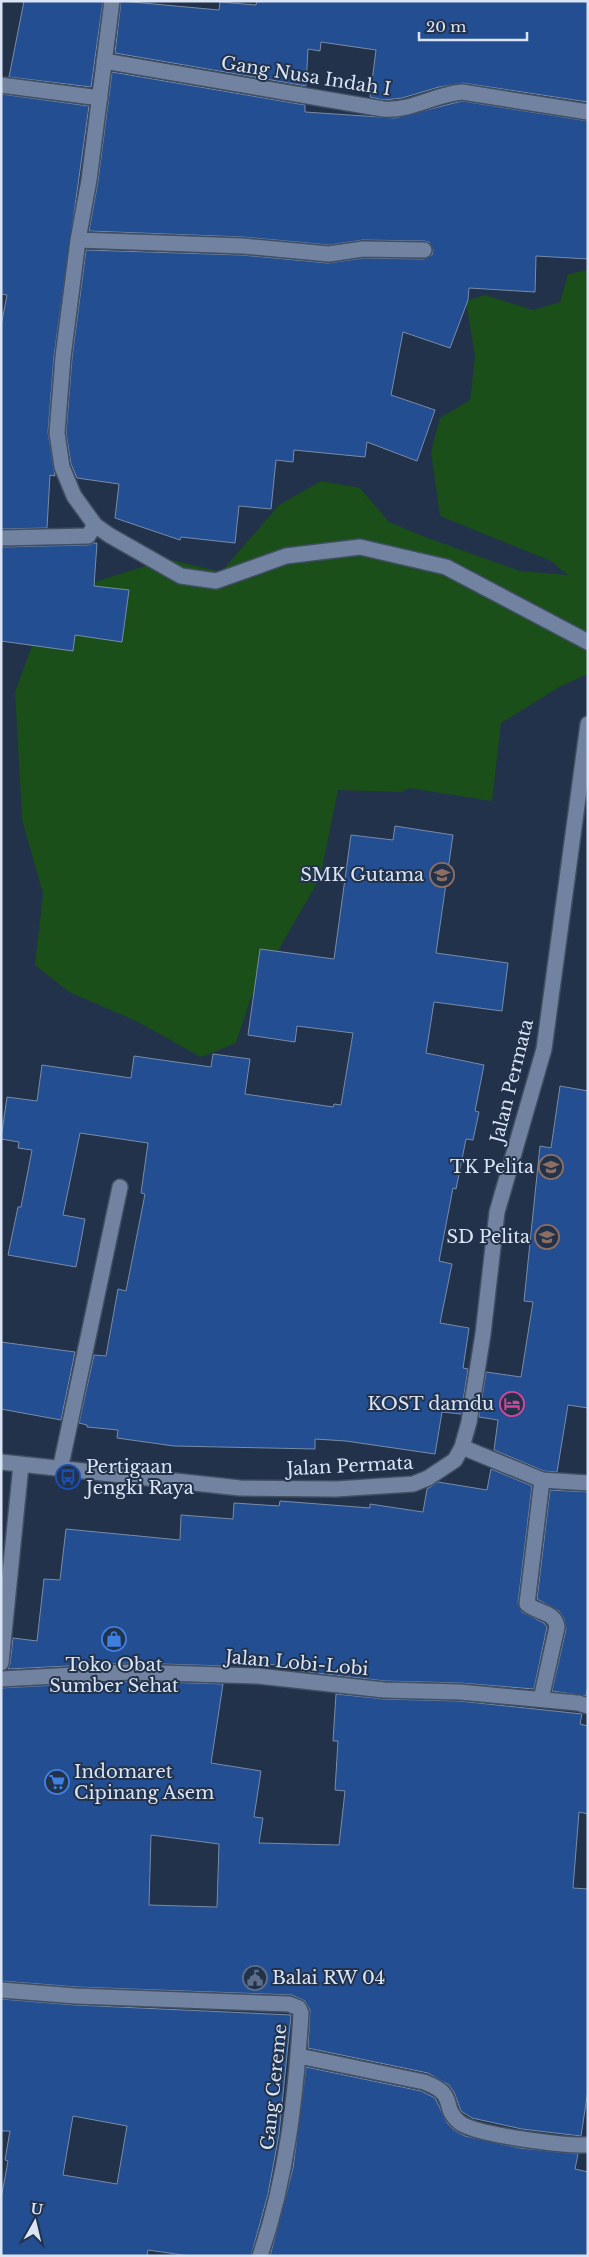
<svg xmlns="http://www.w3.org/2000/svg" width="589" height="2257" viewBox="0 0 589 2257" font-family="'Libre Baskerville',serif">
<rect width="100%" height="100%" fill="#22324a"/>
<path fill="#1a4f1a" d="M 588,270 L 588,674 L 561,686 L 501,723 L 492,801 L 409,788 L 401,792 L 338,790 L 320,878 L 251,997 L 236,1043 L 201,1057 L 136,1021 L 69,992 L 35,965 L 43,894 L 22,819 L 15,692 L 38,629 L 85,585 L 168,559 L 221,572 L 279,505 L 321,481 L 360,488 L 389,522 L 425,537 L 520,571 L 568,575 L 551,561 L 440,516 L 431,452 L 440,418 L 470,400 L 475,357 L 466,301 L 485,295 L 533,310 L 560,302 L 568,274 Z"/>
<path fill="#234e91" stroke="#788ba8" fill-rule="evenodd" d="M 24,1 L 103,1 L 91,87 L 9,77 Z
M 121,1 L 219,10 L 220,2 L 256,5 L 257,1 L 588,1 L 588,102 L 463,83 L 439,87 L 402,98 L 384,100 L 370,97 L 376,50 L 321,42 L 320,51 L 308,49 L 306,86 L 115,53 Z
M 112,72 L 305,105 L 305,112 L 395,118 L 462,101 L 588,121 L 588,259 L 536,256 L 535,292 L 469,288 L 468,300 L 450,348 L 403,332 L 391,395 L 435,410 L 417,461 L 367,442 L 365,457 L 294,450 L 293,462 L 276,460 L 271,509 L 239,506 L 235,543 L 181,537 L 180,540 L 115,518 L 119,484 L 77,478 L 71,464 L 66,433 L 72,358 L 86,250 L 242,255 L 328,263 L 364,258 L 424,259 L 432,255 L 433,250 L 429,242 L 424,241 L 363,240 L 329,245 L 243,237 L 89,231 L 98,181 Z
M 1,94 L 89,106 L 54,356 L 48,432 L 55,476 L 50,475 L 47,528 L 1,529 L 1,326 L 7,295 L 1,294 Z
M 94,543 L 97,543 L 94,586 L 129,590 L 122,642 L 75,635 L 73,651 L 1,641 L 1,547 L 88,545 Z
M 395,826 L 453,835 L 436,953 L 508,963 L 502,1011 L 434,1002 L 426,1053 L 484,1065 L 475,1111 L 479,1112 L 473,1140 L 466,1139 L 456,1189 L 453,1188 L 439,1261 L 452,1264 L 440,1323 L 469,1328 L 463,1368 L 468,1369 L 461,1414 L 442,1412 L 435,1454 L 346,1441 L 315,1439 L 315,1449 L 174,1446 L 117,1438 L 118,1430 L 87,1427 L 87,1425 L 79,1423 L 94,1355 L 106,1356 L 118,1289 L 126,1291 L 145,1194 L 141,1193 L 148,1143 L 80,1133 L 63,1215 L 85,1219 L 76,1267 L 8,1255 L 18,1207 L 21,1207 L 32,1150 L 18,1148 L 19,1142 L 1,1139 L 7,1097 L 37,1101 L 42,1065 L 131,1078 L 134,1056 L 211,1067 L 213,1054 L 250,1059 L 245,1094 L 333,1107 L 334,1104 L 341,1105 L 353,1033 L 297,1026 L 295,1042 L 248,1035 L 260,949 L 334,959 L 351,835 L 393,840 Z
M 560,1086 L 588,1091 L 588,1408 L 568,1405 L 557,1472 L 544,1471 L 494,1450 L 498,1420 L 479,1417 L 486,1372 L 521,1377 L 533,1302 L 524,1301 L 540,1146 L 551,1148 Z
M 1,1342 L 75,1352 L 61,1420 L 1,1409 Z
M 491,1469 L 532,1486 L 518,1603 L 522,1612 L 544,1623 L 547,1627 L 534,1689 L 460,1683 L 385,1681 L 300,1671 L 301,1667 L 226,1661 L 225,1666 L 130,1663 L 8,1669 L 10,1664 L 13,1638 L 37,1641 L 44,1579 L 60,1580 L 66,1529 L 180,1540 L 181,1515 L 233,1519 L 234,1503 L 279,1506 L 280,1501 L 370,1508 L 370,1504 L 423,1512 L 427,1489 L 438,1482 L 487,1490 Z
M 550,1490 L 588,1492 L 588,1684 L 586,1696 L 552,1691 L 566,1629 L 564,1619 L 559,1611 L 537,1599 Z
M 130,1681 L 223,1684 L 211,1763 L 261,1771 L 254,1817 L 263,1818 L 259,1843 L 339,1845 L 345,1791 L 335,1790 L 338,1741 L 333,1741 L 336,1694 L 384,1699 L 459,1701 L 582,1714 L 580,1724 L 588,1726 L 588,1814 L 579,1812 L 573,1888 L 588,1889 L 588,2090 L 581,2136 L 522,2129 L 472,2118 L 461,2111 L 454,2092 L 449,2085 L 428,2073 L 308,2048 L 310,2010 L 305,2001 L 292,1995 L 77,1987 L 1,1981 L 1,1688 ZM 151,1835 L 219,1844 L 217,1907 L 149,1905 Z
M 1,1999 L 75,2005 L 291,2015 L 279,2134 L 268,2194 L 251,2256 L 190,2256 L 148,2250 L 147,2256 L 1,2256 L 1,2199 L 8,2161 L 5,2160 L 10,2131 L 1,2131 ZM 73,2116 L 127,2126 L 117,2184 L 63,2175 Z
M 306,2067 L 421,2091 L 435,2098 L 447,2123 L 454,2130 L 465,2136 L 520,2148 L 578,2154 L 575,2169 L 588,2172 L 588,2256 L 270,2256 L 293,2168 Z"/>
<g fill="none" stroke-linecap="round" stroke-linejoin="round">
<defs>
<path id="minor" d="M 112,1 L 89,180 L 78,240 L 63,357 L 57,433 L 62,467 L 74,496 L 95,525 L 109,535 L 181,576 L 216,581 L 286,556 L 360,547 L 446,567 L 588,642
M 104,61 L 383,109 C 413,111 432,95 462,92 L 588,112
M 1,85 L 100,98
M 78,240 L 243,246 L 329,254 L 363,249 L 424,250
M 1,538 L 88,536 L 95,525
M 462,1447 L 542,1480 L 588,1483
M 1,1462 L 240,1488 L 336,1489 L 413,1484 L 428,1478 L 455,1460 L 462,1447 L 469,1422 L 483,1334 L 497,1212 L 544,1049 L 588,724
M 60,1470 L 120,1187
M 1,1663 L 21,1465
M 1,1679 L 130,1672 L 258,1676 L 384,1690 L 460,1692 L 578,1703 L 588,1706
M 541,1699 L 557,1627 C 555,1611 537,1613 527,1604 L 542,1480
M 1,1990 L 76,1996 L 289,2004 L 299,2008 L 301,2013 C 296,2095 287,2177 260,2256
M 299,2056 L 424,2082 C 459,2095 440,2106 459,2122 C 474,2135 566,2146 588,2145"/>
</defs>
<use href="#minor" stroke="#404e62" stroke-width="18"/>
<use href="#minor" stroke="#7183a0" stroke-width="15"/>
</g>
<defs>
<symbol id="school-ring" viewBox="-11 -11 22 22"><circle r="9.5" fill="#22324a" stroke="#8d6e63" stroke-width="1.5"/><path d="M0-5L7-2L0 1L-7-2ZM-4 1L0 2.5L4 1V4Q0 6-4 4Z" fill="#8d6e63"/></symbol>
<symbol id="hotel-ring" viewBox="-11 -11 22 22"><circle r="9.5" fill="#22324a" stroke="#d1479c" stroke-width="1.5"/><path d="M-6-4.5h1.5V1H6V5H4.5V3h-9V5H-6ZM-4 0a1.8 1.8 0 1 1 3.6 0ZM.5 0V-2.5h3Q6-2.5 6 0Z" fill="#d1479c"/></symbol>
<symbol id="bus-ring" viewBox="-11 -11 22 22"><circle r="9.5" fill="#22324a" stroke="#1a4fb4" stroke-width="1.5"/><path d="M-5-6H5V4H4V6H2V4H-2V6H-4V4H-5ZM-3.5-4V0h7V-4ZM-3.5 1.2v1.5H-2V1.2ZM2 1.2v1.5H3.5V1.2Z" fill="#1a4fb4"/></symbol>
<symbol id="shop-ring" viewBox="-11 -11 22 22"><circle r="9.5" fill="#22324a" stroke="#3f7fe0" stroke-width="1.5"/><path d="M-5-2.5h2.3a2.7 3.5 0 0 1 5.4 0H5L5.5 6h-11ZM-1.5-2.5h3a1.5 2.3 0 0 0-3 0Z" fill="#3f7fe0"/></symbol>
<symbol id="supermarket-ring" viewBox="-11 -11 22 22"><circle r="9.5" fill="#22324a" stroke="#3f7fe0" stroke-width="1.5"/><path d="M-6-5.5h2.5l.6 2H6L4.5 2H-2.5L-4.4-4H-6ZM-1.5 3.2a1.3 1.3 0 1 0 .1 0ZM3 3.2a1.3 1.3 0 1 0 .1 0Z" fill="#3f7fe0"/></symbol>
<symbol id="civic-ring" viewBox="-11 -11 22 22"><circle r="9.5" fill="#22324a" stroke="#5c6f8a" stroke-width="1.5"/><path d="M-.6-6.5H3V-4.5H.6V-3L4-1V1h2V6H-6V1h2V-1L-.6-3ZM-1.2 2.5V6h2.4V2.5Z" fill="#5c6f8a"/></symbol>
</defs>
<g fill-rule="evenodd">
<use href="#school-ring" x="428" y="861" width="28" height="28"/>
<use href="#school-ring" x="537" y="1153" width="28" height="28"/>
<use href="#school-ring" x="533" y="1223" width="28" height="28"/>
<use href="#hotel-ring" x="498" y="1390" width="28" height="28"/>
<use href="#bus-ring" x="54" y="1463" width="28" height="28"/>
<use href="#shop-ring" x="100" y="1625" width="28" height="28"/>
<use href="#supermarket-ring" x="43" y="1768" width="28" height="28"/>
<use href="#civic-ring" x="241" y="1964" width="28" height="28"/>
</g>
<g text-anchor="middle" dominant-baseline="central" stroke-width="4" stroke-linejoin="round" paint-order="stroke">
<g font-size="18" fill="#dae4f4" stroke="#22324a">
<text transform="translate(306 76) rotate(9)">Gang Nusa Indah I</text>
<text transform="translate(512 1081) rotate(-76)">Jalan Permata</text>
<text transform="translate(350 1466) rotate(-3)">Jalan Permata</text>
<text transform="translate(297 1663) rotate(5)">Jalan Lobi-Lobi</text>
<text transform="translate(274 2087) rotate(-84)">Gang Cereme</text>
</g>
<g font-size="18" fill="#dae4f4" stroke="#22324a" text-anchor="end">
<text x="424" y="875">SMK Gutama</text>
<text x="534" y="1167">TK Pelita</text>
<text x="530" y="1237">SD Pelita</text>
<text x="494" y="1404">KOST damdu</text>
<text x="86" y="1467" text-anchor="start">Pertigaan<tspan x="86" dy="21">Jengki Raya</tspan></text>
<text x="114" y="1665" text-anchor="middle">Toko Obat<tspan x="114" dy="21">Sumber Sehat</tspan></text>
<text x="74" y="1772" text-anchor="start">Indomaret<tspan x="74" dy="21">Cipinang Asem</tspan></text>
<text x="272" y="1978" text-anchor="start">Balai RW 04</text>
</g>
</g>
<rect width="589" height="2257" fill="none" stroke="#dae4f4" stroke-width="5"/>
<g transform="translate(35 2222) rotate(8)" stroke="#22324a" stroke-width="4" paint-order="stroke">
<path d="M0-4L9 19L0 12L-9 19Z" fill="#dae4f4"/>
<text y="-8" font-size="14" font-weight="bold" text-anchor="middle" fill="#dae4f4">U</text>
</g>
<path d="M419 32v8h108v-8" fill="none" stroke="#dae4f4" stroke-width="2.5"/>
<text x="426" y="32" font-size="15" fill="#dae4f4" stroke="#22324a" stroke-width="4" paint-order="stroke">20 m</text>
</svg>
